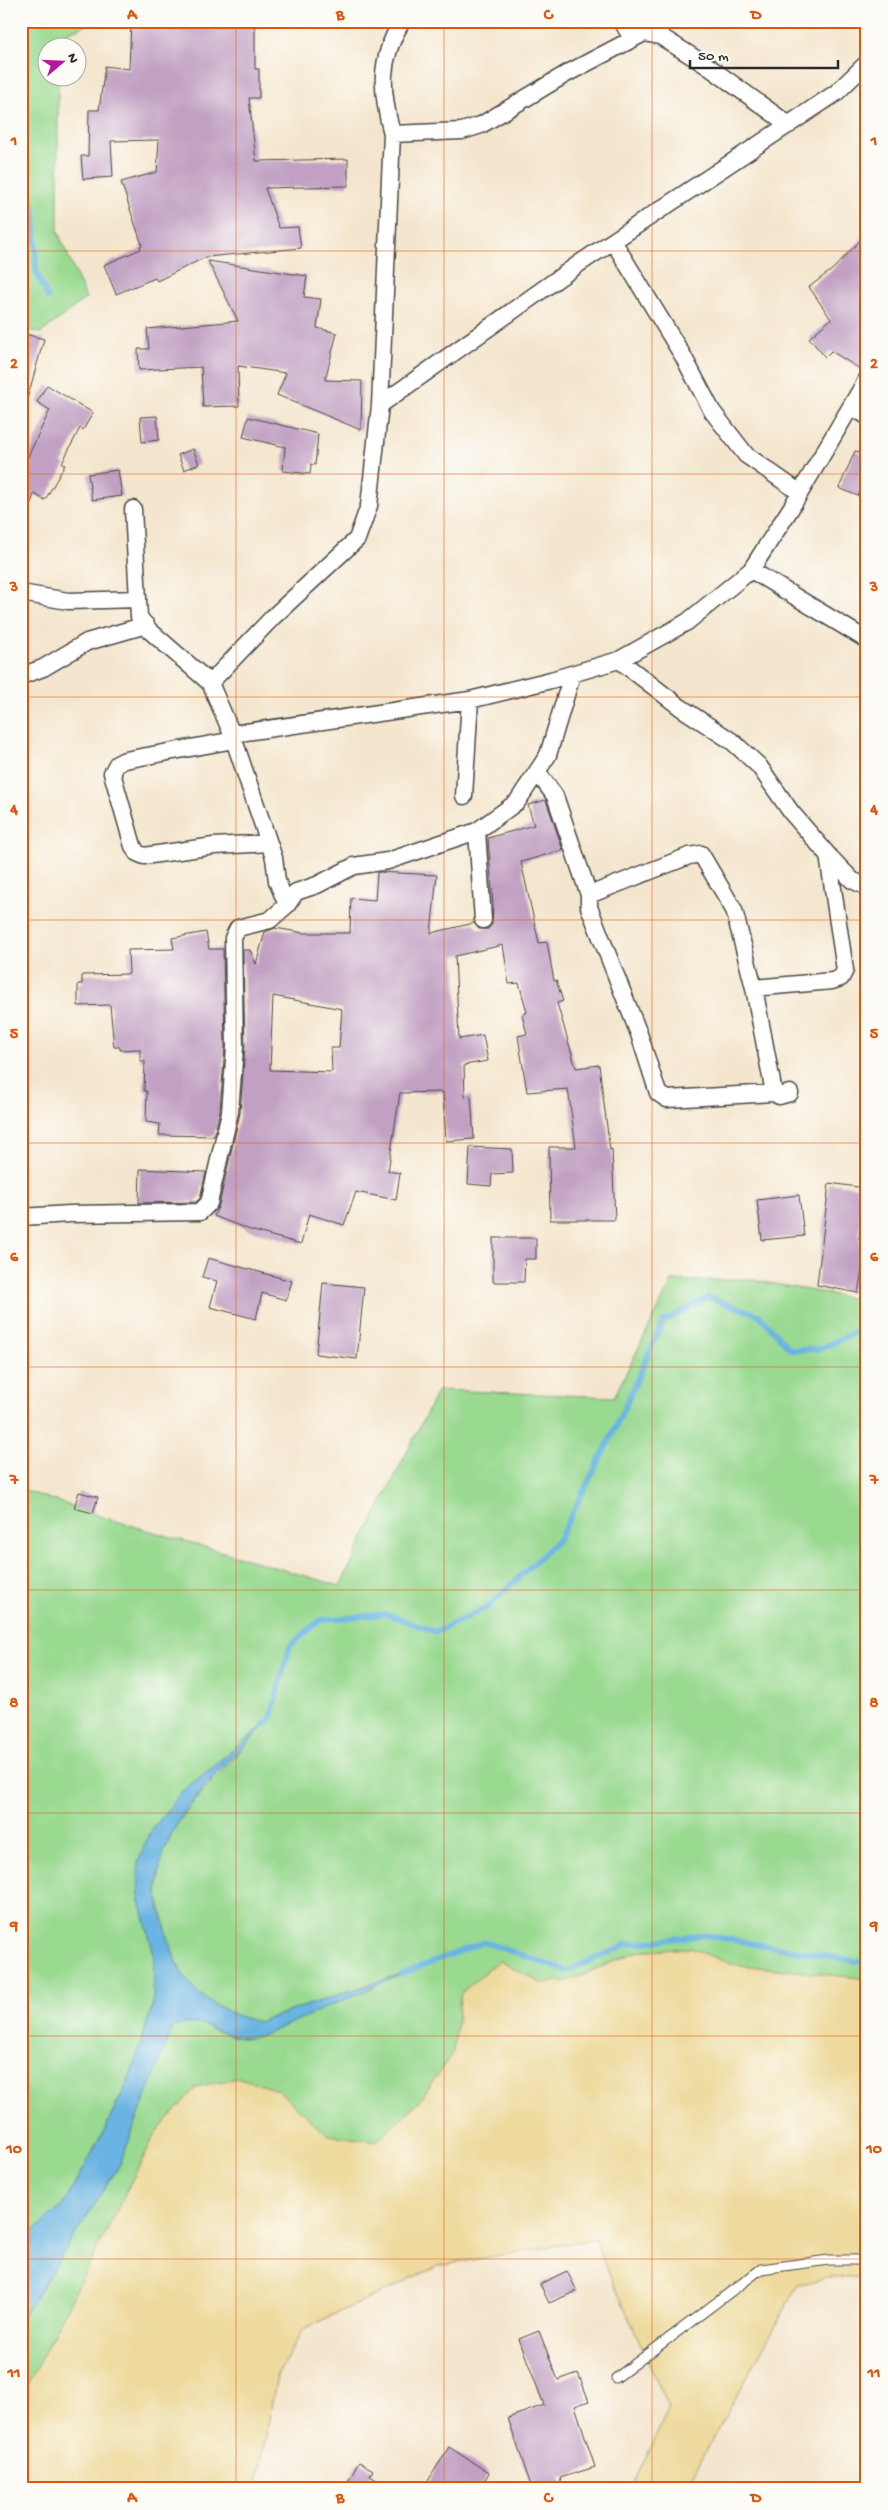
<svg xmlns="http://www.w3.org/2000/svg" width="888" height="2510" viewBox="0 0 888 2510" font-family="'Gochi Hand',sans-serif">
<rect width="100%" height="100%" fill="#fdfcf7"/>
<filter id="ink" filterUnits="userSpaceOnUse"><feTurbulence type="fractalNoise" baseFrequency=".02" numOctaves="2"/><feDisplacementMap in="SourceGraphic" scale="10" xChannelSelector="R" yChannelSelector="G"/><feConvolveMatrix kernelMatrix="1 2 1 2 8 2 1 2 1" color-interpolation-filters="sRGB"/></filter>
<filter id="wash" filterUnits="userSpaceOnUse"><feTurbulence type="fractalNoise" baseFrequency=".0096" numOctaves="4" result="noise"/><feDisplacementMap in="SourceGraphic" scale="20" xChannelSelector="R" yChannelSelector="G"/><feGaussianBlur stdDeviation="1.12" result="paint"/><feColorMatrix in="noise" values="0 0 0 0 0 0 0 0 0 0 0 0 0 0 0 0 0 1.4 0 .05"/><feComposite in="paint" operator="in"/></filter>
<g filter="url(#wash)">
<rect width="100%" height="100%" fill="#f4e6ce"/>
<path fill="#99d990" stroke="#62825e" d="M 21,21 L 95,21 L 58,37 L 58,47 L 48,48 L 48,78 L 58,78 L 58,232 L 86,298 L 41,333 L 21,328 Z
M 748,1279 L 867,1301 L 867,1979 L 730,1964 L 691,1948 L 636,1952 L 568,1981 L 541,1984 L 499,1961 L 461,1993 L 453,2052 L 419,2102 L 377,2141 L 327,2135 L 278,2090 L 239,2078 L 196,2087 L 156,2133 L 21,2398 L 21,2319 L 119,2166 L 173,2027 L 185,2023 L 200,2023 L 211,2029 L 245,2039 L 400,1974 L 258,2022 L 239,2017 L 198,1995 L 183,1976 L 171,1949 L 158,1897 L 160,1860 L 176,1826 L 198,1796 L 266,1724 L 180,1793 L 139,1897 L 154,1955 L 153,2004 L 130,2077 L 104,2131 L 65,2202 L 21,2244 L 21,1489 L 109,1519 L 340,1586 L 438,1390 L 614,1397 L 672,1281 Z"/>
<path fill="#eeda9e" stroke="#8c8264" d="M 691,1948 L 730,1964 L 867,1979 L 867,2277 L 825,2278 L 798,2285 L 685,2489 L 631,2489 L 669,2408 L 594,2239 L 438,2266 L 303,2329 L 277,2376 L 256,2489 L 21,2489 L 21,2398 L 156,2133 L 196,2087 L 239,2078 L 278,2090 L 327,2135 L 377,2141 L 419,2102 L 453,2052 L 461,1993 L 499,1961 L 541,1983 L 568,1981 L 636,1952 Z"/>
<path fill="#69b4e2" stroke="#4a7086" d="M 270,1720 C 224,1768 153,1823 158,1896 C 159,1911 165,1926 169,1940 C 182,1990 211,2009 258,2022 L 407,1972 L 264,2035 C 258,2036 251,2039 245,2038 C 216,2036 204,2016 173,2027 L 119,2166 L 21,2319 L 21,2244 L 65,2202 L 104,2131 L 130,2077 L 153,2004 L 154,1955 L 139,1897 L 138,1861 L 150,1833 L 180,1793 Z"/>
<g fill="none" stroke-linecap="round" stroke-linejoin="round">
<path stroke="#69b4e2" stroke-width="5.5" d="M 21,165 L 35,214 L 36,272 L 48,298
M 264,1725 L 270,1720 L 290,1646 L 320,1620 L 386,1614 L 436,1632 L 488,1607 L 559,1539 L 611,1437 L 663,1322 L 708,1297 L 759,1315 L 791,1350 L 820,1349 L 867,1326
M 401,1974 L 484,1942 L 567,1971 L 628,1944 L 704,1935 L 867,1963"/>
</g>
<g id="blocks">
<path fill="#c1a0c3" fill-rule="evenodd" d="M 131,21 L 202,21 L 203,25 L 255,26 L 255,69 L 259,69 L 259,98 L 249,98 L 256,161 L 348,159 L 348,186 L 265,188 L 279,228 L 298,227 L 301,248 L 206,257 L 157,281 L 155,278 L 116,294 L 104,265 L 141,249 L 140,246 L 142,245 L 121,182 L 157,172 L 159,140 L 111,141 L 113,177 L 83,179 L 81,156 L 88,156 L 89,110 L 99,110 L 105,66 L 129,69 Z
M 867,233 L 867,358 L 860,369 L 831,351 L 825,357 L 809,338 L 831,319 L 809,287 L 833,269 Z
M 208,261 L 307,276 L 304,297 L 321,299 L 317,328 L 337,333 L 325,380 L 362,381 L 361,430 L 277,395 L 286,373 L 238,366 L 239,406 L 203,407 L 201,367 L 139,370 L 138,349 L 149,349 L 147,329 L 238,321 Z
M 21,333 L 44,339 L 26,403 L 21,402 Z
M 47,385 L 93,413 L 83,430 L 80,428 L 62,463 L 65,465 L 45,500 L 34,494 L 24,524 L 21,524 L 21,471 L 50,410 L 37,402 Z
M 157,416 L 159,440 L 142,442 L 140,417 Z
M 248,417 L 318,434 L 315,465 L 311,464 L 310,474 L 283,471 L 285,447 L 243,437 Z
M 193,449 L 199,464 L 184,470 L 178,455 Z
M 855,451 L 867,456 L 867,476 L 858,496 L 839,488 Z
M 118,470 L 122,496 L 92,500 L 88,474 Z
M 546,800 L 563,850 L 521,862 L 539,943 L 547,942 L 554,981 L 556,980 L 563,1001 L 557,1003 L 576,1068 L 599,1065 L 610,1150 L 612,1149 L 615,1220 L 550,1220 L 549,1147 L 576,1147 L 568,1089 L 527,1092 L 518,1036 L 527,1034 L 522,1015 L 527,1012 L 519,983 L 509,984 L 503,945 L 455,956 L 459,1039 L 483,1035 L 488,1061 L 464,1065 L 465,1097 L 471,1096 L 474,1139 L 446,1141 L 443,1092 L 400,1093 L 388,1171 L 400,1173 L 396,1200 L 356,1192 L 344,1225 L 309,1214 L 301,1244 L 250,1230 L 214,1216 L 219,1205 L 240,1113 L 245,1047 L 243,950 L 250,950 L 256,964 L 265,932 L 275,928 L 304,933 L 350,933 L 351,898 L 375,900 L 377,873 L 379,872 L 437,875 L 431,933 L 474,923 L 479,929 L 488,929 L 492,924 L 493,905 L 488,838 L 534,825 L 528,805 ZM 273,996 L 342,1009 L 339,1048 L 331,1048 L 332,1072 L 270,1070 Z
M 206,932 L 209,949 L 223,949 L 225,1047 L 220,1110 L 214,1136 L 159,1135 L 160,1124 L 146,1122 L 147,1091 L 144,1091 L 145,1061 L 140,1061 L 140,1049 L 120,1050 L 120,1047 L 114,1047 L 110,1005 L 78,1006 L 78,984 L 82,984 L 82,975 L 129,974 L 128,950 L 174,949 L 172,938 Z
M 470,1147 L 512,1149 L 513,1173 L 492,1174 L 491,1186 L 468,1184 Z
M 140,1169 L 206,1172 L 200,1198 L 196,1202 L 139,1203 Z
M 829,1183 L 865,1188 L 859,1239 L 867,1242 L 858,1293 L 817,1285 Z
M 799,1195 L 804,1236 L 762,1240 L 757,1200 Z
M 493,1238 L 536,1238 L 536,1259 L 525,1259 L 524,1282 L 493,1282 Z
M 208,1258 L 292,1281 L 286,1300 L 262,1293 L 256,1319 L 210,1307 L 217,1281 L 202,1277 Z
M 323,1283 L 364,1287 L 357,1359 L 316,1354 Z
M 79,1492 L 98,1497 L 93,1513 L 74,1508 Z
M 567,2271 L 577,2291 L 549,2303 L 540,2284 Z
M 539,2331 L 558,2380 L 578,2373 L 589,2401 L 575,2406 L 595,2467 L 560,2478 L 563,2489 L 532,2489 L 508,2418 L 544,2405 L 519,2339 Z
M 449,2447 L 489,2473 L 479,2489 L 423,2489 Z
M 359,2462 L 373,2470 L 370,2476 L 392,2489 L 344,2489 Z"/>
</g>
</g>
<g filter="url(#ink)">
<use href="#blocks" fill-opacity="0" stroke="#494743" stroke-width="1"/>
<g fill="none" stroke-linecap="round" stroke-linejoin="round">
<defs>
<path id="service" d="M 616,2378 L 761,2269 L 829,2260 L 867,2260"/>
<path id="minor" d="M 622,21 L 632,39
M 392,134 L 462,131 L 481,125 L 566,74 L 644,33 L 660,36 L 709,67 L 789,125
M 613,241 L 683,356 L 712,411 L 746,455 L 799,492
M 380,405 L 580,263 L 836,93 L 867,63
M 852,407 L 867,416
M 133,509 L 139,617 L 149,630 L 210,683 L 232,734 L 274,858 L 277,881 L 287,905
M 751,570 L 867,640
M 21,593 L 68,601 L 138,599
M 619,660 L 680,707 L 733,742 L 759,766 L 791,812 L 828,855 L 852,880 L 867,887
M 21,676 L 43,668 L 87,642 L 146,625
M 210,683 L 273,617 L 357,539 L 369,506 L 380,405 L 392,134 C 381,91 378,61 402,21
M 232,734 L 470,700 L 551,680 L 619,660 L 687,622 L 751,570 L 791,508 L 867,379
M 234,740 L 125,760 L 117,764 L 112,773 L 133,846 L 137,853 L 144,856 L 214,846 L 269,843
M 538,773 L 555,796 L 589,895 L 589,907 L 639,1034 L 658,1093 L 667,1099 L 774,1093
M 464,796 L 470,700
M 477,831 L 483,920
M 589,895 L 689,856 L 701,854 L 734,910 L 754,988 L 832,981 L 841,978 L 845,970 L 828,855
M 754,988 L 774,1093 L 779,1096 L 790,1093
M 21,1217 L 70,1214 L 200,1212 L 209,1203 L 230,1112 L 235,1047 L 233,938 L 238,928 L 270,920 L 287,905 L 296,892 L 317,885 L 354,866 L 388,861 L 477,831 L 517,802 L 548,755 L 572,675"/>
</defs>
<use href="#service" stroke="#494743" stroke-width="11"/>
<use href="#minor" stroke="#494743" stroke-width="19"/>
<use href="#service" stroke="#fff" stroke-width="9"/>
<use href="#minor" stroke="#fff" stroke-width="16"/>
</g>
</g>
<path fill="none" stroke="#df570e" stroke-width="1" stroke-opacity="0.55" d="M 236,21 L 236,2489M 444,21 L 444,2489M 652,21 L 652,2489M 21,251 L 867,251M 21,474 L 867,474M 21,697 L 867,697M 21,920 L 867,920M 21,1143 L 867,1143M 21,1367 L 867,1367M 21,1590 L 867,1590M 21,1813 L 867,1813M 21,2036 L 867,2036M 21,2259 L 867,2259"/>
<rect width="888" height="2510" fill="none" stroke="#fdfcf7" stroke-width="55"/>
<g transform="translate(62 62) rotate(71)"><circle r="24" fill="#fdfcf7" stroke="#a9a8a5"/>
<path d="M0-4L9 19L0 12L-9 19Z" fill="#b5179e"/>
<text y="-8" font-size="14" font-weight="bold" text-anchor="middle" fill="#2b2b2b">N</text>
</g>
<path d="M690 60v8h148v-8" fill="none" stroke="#2b2b2b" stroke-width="2.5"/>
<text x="698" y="60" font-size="15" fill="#2b2b2b" stroke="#fdfcf7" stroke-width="4" paint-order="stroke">50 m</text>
<rect x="28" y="28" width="832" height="2454" fill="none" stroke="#df570e" stroke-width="2"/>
<g font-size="16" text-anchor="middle" font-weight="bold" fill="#df570e">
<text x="132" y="19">A</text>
<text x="340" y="19">B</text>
<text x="548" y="19">C</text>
<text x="756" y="19">D</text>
<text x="14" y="145">1</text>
<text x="874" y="145">1</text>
<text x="14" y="368">2</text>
<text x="874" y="368">2</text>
<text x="14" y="591">3</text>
<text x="874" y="591">3</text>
<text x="14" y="814">4</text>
<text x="874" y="814">4</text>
<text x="14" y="1038">5</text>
<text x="874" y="1038">5</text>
<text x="14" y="1261">6</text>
<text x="874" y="1261">6</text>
<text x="14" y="1484">7</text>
<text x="874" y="1484">7</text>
<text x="14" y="1707">8</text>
<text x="874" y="1707">8</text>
<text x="14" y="1930">9</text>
<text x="874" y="1930">9</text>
<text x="14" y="2153">10</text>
<text x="874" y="2153">10</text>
<text x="14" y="2377">11</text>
<text x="874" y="2377">11</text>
<text x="132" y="2502">A</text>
<text x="340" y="2502">B</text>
<text x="548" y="2502">C</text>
<text x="756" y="2502">D</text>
</g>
</svg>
